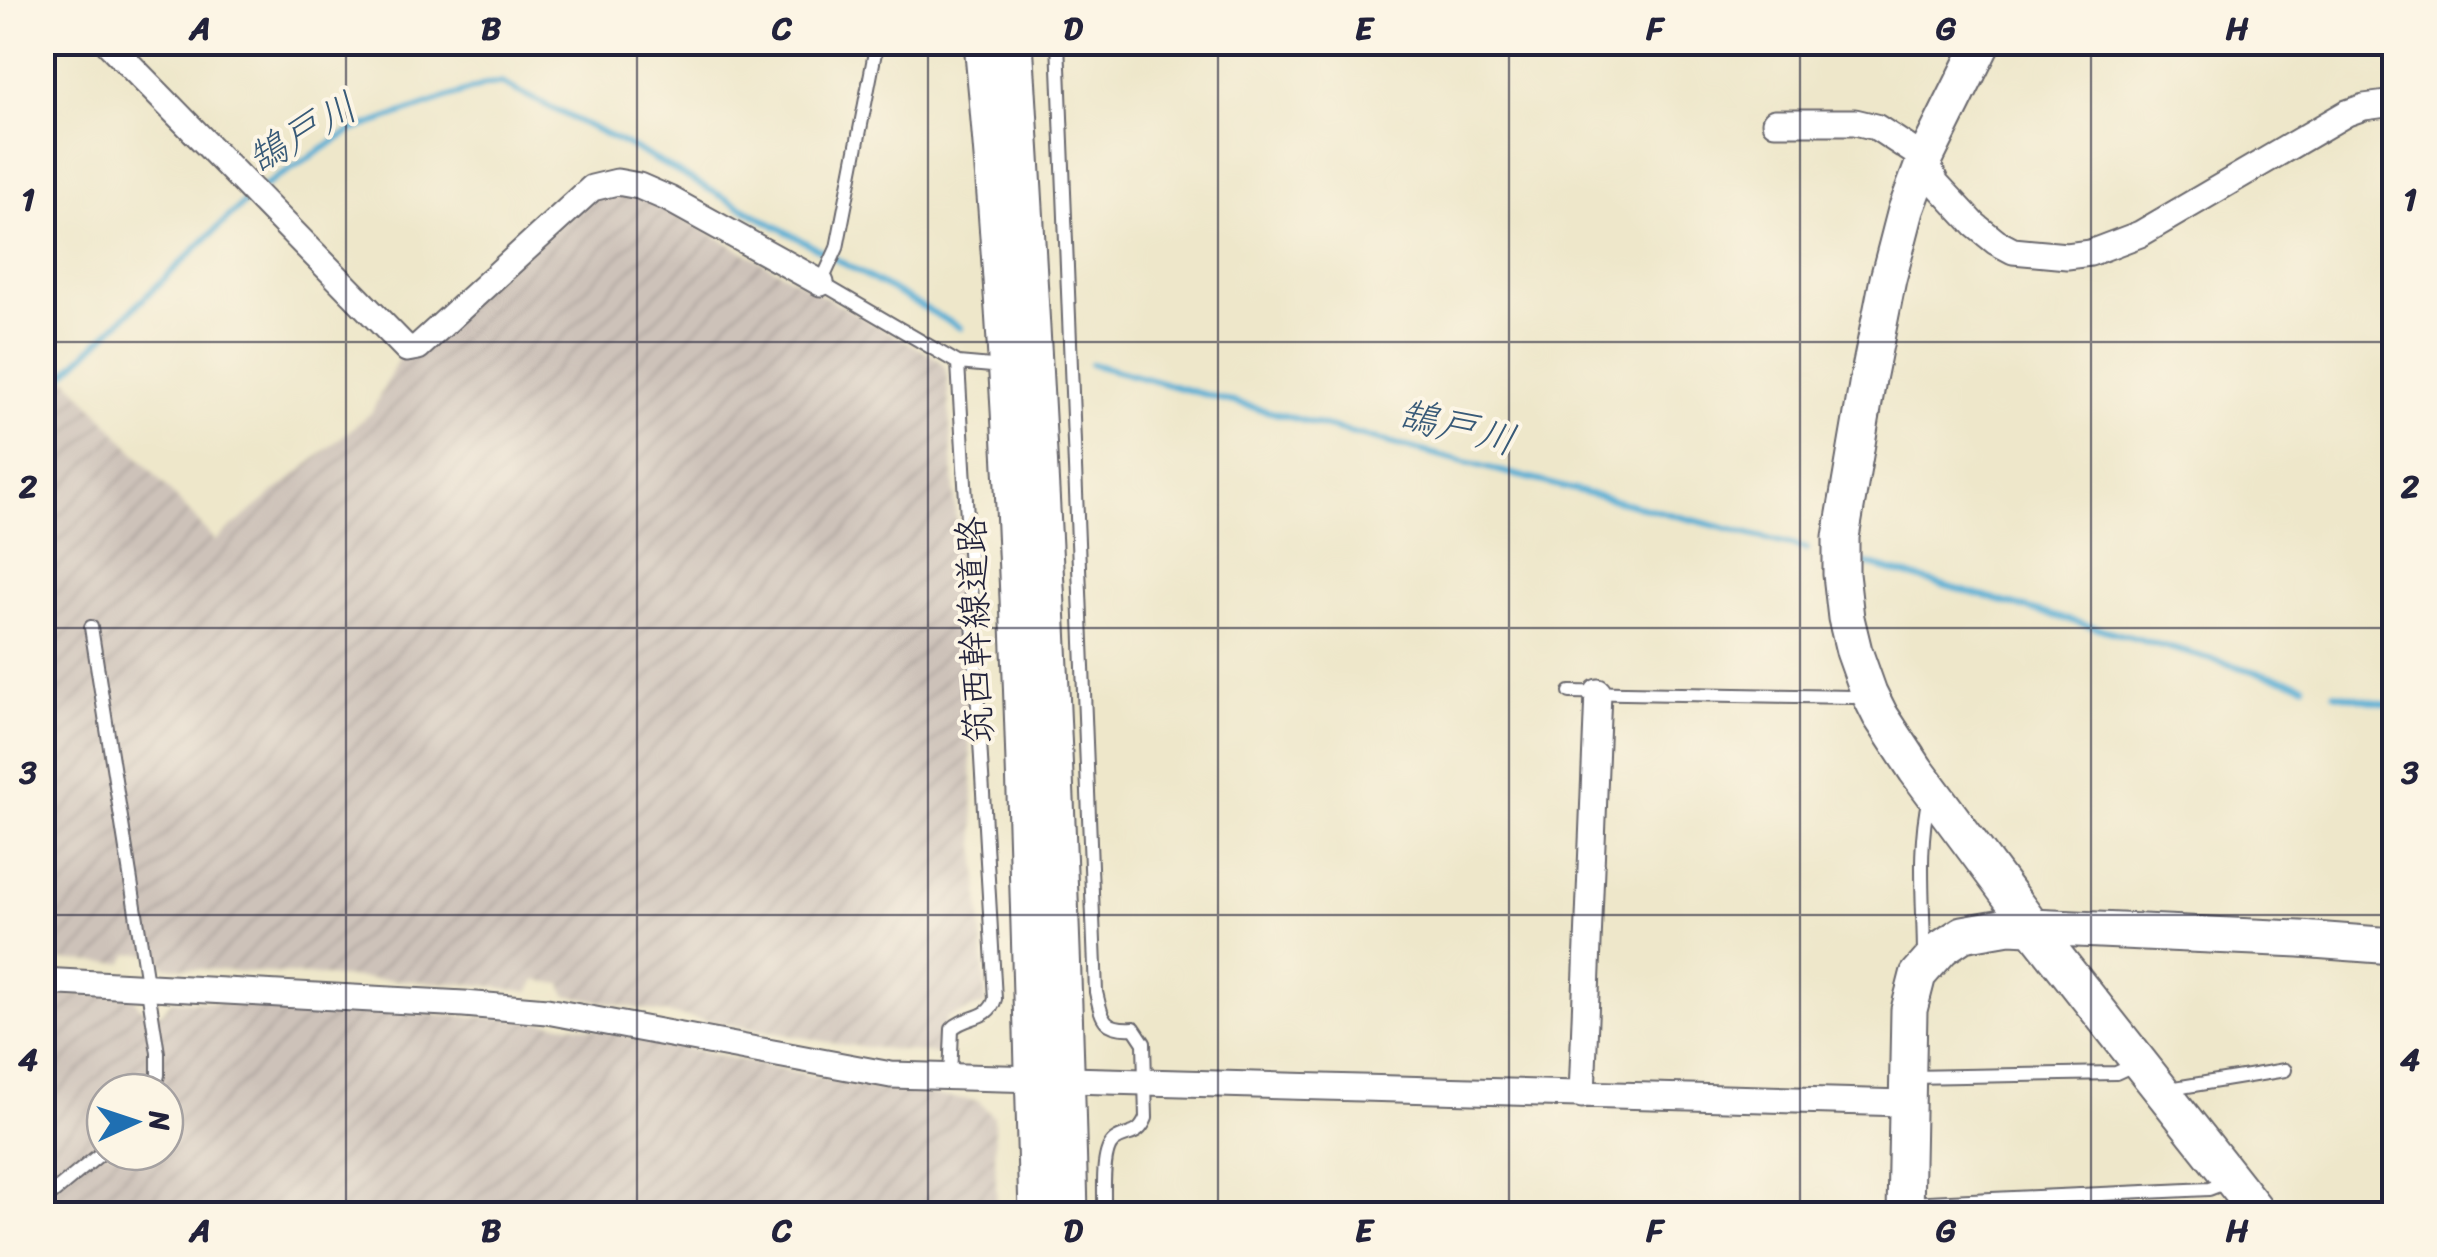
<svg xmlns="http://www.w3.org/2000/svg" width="2437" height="1257" viewBox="0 0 2437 1257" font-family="Sriracha,'Klee One',sans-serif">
<defs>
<pattern id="industrial-furrows" width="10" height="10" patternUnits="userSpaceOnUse" patternTransform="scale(2.5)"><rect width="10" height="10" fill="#cdc2b9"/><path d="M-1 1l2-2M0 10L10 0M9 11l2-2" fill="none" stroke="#b0a6a0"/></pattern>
</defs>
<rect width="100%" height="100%" fill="#fcf5e5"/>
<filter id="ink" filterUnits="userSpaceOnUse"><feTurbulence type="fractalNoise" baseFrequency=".01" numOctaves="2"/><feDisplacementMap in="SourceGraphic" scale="20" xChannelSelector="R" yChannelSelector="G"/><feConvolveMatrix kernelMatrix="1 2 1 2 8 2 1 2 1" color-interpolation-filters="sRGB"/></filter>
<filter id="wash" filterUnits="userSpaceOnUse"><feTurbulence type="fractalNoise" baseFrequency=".0048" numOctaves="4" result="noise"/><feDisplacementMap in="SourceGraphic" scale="40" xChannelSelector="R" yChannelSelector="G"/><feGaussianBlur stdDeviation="2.25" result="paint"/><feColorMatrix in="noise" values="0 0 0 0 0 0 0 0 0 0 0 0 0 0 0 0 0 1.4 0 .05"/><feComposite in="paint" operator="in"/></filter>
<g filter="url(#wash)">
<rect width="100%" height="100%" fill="#eee7ca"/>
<path fill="url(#industrial-furrows)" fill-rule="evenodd" d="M 635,192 L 936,358 L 944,366 L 947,375 L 986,1004 L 946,1018 L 942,1054 L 845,1045 L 674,1015 L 566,995 L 562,984 L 536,980 L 529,992 L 483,985 L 165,967 L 156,953 L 129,954 L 123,963 L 43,960 L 42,350 L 215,541 L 371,413 L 400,356 L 592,197 Z
M 42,992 L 134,997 L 140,1008 L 161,1013 L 173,1000 L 515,1019 L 581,1026 L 855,1085 L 978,1101 L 994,1117 L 997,1214 L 43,1214 ZM 105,1092 L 165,1092 L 165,1152 L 105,1152 Z"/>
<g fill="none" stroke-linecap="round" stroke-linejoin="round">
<path stroke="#58aed4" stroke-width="6" d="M 258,190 L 351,131 L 487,84 L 501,83 L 643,153 L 961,328
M 1091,364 L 1312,423 L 1807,549
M 42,390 L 53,385 L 249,198
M 1863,563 L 2304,685
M 2334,693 L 2394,706"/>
</g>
</g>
<g filter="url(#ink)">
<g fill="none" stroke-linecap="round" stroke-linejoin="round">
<defs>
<path id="lane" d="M 877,42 L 837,248 L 821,283 L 958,363 L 1003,367
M 1058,42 L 1096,992 C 1102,1019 1103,1030 1134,1028 L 1144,1043 L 1146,1118 C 1138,1138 1128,1131 1114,1141 C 1100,1152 1105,1197 1104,1214
M 91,627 L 158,1053 L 158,1075 L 153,1092
M 1570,692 L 1853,697 L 1867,694
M 1924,957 C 1924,904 1917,849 1929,797
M 1910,1077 L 2116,1073 L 2138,1063
M 950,1078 L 952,1029 C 965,1015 989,1021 995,999 L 958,363
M 2169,1089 L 2285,1070
M 42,1202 L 105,1150
M 1907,1203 L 2209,1189 L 2230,1181"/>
<path id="street" d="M 107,42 L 407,349 L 418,347 L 592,188 L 617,182 L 639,186 L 669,199 L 821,283
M 1775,122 L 1855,122 L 1876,127 L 1925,159 L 1936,183 L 1975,225 L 1996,242 L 2013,251 L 2067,256 L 2090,253 L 2140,234 L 2347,113 L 2364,107 L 2394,103
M 42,981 L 464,1004 L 547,1011 L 891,1075 L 1906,1103
M 1582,1095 L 1598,692"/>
<path id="secondary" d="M 982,42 C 1019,432 1026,824 1037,1214
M 1015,42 C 1039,433 1061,824 1070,1214
M 1983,42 L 1925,159 L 1906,210 L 1888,279 L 1868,379 L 1841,537 L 1841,574 L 1846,618 L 1854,651 L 1869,693 L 1880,715 L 1916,770 L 2034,929 L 2259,1214
M 1905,1214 L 1909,1010 L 1918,975 L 1942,948 L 1963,934 L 2009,926 L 2300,939 L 2394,946"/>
</defs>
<use href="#lane" stroke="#69676d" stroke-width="16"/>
<use href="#street" stroke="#69676d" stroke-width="29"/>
<use href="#secondary" stroke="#69676d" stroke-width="39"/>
<use href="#lane" stroke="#fff" stroke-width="12"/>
<use href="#street" stroke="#fff" stroke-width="25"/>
<use href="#secondary" stroke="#fff" stroke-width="35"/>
</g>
</g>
<path fill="none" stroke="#22223b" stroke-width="2.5" stroke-opacity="0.55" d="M 346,42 L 346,1214M 637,42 L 637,1214M 928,42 L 928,1214M 1218,42 L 1218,1214M 1509,42 L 1509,1214M 1800,42 L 1800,1214M 2091,42 L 2091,1214M 42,342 L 2394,342M 42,628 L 2394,628M 42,915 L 2394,915"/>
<g text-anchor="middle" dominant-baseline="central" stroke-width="8" stroke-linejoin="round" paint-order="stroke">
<g font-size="38" fill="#22223b" stroke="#fcf5e5">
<text transform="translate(975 630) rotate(-92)">筑西幹線道路</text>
</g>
<g font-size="40" font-style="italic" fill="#385a78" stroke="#fcf5e5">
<text transform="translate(302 133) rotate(-30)">鵠戸川</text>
<text transform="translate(1457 427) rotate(14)">鵠戸川</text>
</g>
</g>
<rect width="2437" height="1257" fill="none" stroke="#fcf5e5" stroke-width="110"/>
<g transform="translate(135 1122) rotate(87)"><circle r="48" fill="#fcf5e5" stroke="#a5a1a1" stroke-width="2.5"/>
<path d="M0-8L18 38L0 25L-18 38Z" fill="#1f6fb2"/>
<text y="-15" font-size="28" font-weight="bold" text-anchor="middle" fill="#22223b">N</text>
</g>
<rect x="55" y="55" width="2327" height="1147" fill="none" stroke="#22223b" stroke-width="4"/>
<g font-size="32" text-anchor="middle" font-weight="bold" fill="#22223b">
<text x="200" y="39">A</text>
<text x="491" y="39">B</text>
<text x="782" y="39">C</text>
<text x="1073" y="39">D</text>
<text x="1364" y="39">E</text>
<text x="1655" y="39">F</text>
<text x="1946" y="39">G</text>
<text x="2237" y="39">H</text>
<text x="28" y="210">1</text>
<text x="2410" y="210">1</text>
<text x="28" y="497">2</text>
<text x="2410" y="497">2</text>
<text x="28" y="783">3</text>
<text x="2410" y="783">3</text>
<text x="28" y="1070">4</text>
<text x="2410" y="1070">4</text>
<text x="200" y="1241">A</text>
<text x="491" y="1241">B</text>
<text x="782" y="1241">C</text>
<text x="1073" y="1241">D</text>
<text x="1364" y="1241">E</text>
<text x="1655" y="1241">F</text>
<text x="1946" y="1241">G</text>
<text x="2237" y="1241">H</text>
</g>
</svg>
